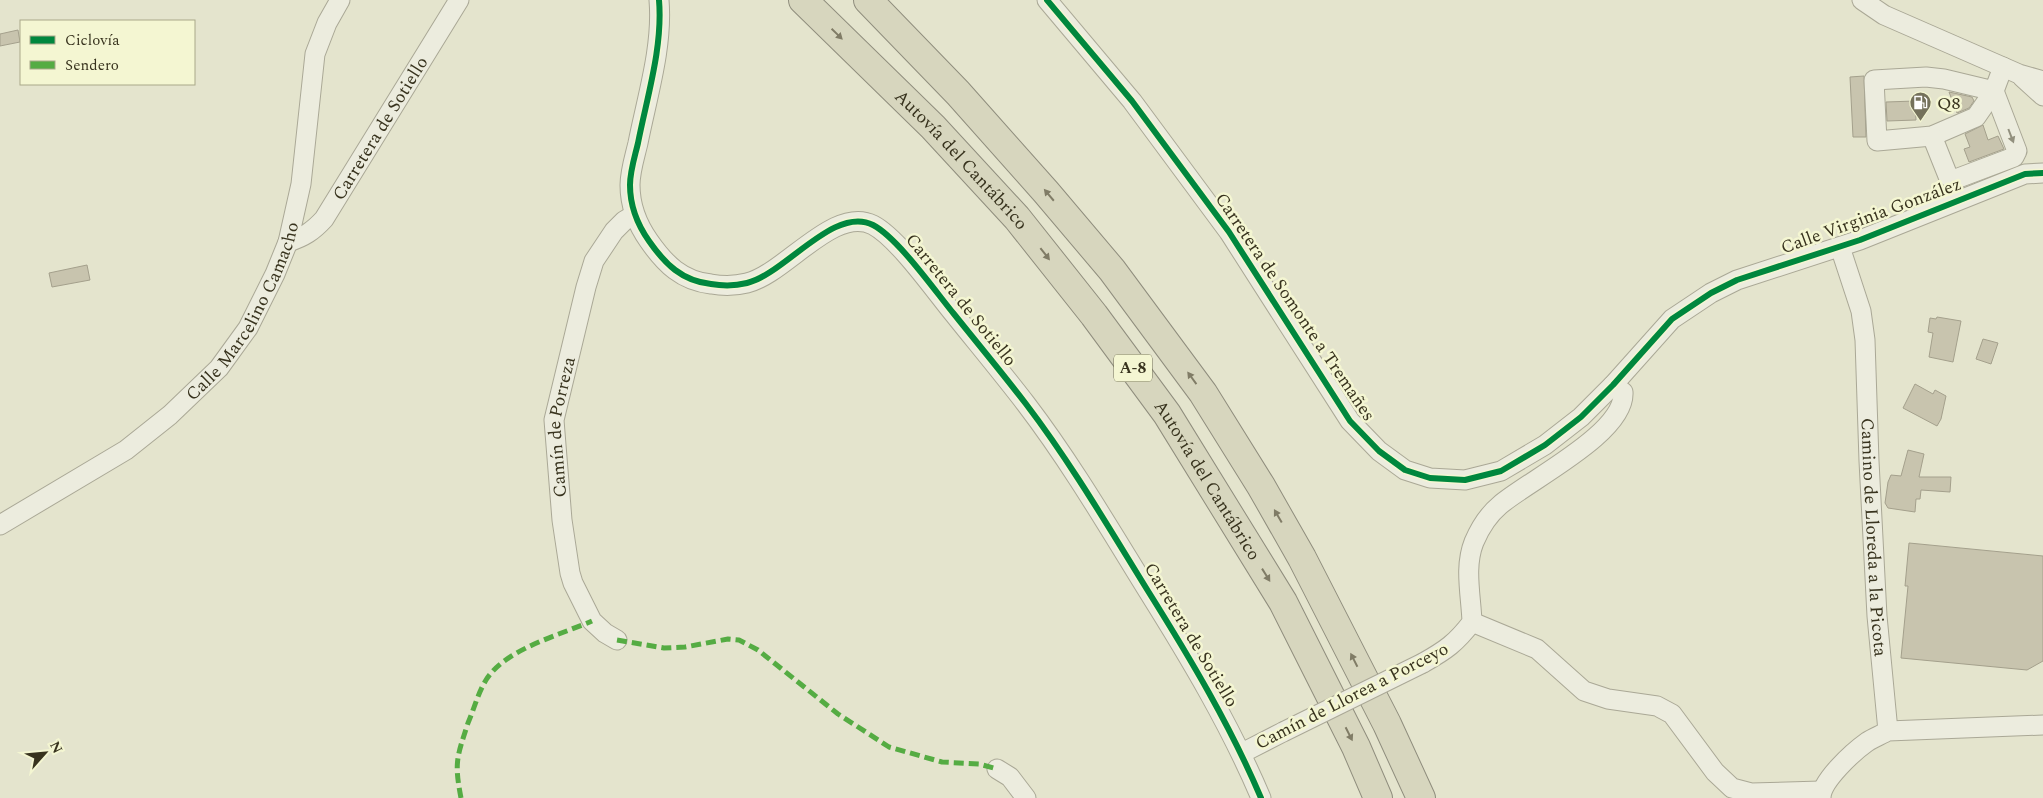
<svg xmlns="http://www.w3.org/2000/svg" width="2043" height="798" viewBox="0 0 2043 798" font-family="Spectral,serif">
<rect width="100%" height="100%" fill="#e4e4cd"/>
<path fill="#c8c4ae" stroke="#a4a08c" d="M 18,30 L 20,42 L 0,46 L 0,34 Z
M 1864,76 L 1866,137 L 1853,137 L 1850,77 Z
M 1949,92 L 1972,97 L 1974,101 L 1969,108 L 1957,113 Z
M 1915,101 L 1916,120 L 1887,121 L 1886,102 Z
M 1983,125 L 1988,140 L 1998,136 L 2004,149 L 1969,162 L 1964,149 L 1970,147 L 1965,134 Z
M 87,265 L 90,280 L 52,287 L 49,273 Z
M 1937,317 L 1961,321 L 1953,362 L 1929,357 L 1933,333 L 1928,332 L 1930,318 L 1936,319 Z
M 1983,339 L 1998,343 L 1991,364 L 1976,359 Z
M 1915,384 L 1933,394 L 1935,390 L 1946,396 L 1941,419 L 1937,426 L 1903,408 Z
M 1908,450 L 1924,454 L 1919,477 L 1951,477 L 1950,492 L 1921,490 L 1920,499 L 1916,499 L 1915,512 L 1888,508 L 1885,503 L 1888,482 L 1891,475 L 1901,476 Z
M 1909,543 L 2043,556 L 2043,661 L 2027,670 L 1901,658 L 1908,586 L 1905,586 Z"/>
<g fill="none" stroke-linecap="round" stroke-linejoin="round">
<defs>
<g id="minor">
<path d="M 659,0 C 663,47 647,97 638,143 C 635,156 630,171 630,185 C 630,205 637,224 649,241 C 665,264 682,281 711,284 C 723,286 735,286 747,283 C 785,274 834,205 873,225 C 898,238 935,291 954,314 C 978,344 1003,374 1026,404 C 1071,463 1109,528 1148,591 C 1190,658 1230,725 1261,798"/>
<path d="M 1047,0 L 1132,101 L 1229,232 L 1350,421 L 1379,451 L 1405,470 L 1430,478 L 1465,480 L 1501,471 L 1545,445 L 1581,417 L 1613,385 L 1672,319 L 1711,293 L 1737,280 L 1860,240 L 2025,174 L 2043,173"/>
<path d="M 1862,0 L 1884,15 L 2019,74 L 2043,81"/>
<path d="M 2022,77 L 2043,96"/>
<path d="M 1994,91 L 1944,79 L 1926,77 L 1874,80 L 1877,141 L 1932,136 L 1976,117 L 1994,91 L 2003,67"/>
<path d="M 1932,136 L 1948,176 L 1953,180 L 2014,157 L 2017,151 L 1994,91"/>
<path id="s1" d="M 288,242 C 304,237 313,231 324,219 L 459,0"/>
<path id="s2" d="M 1840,247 L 1861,311 L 1865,340 L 1869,461 L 1877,616 L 1888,731"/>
<path id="s3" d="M 0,525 L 126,450 L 170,415 L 219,368 L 248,328 L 275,274 L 288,242 L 301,184 L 315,54 L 327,23 L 340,0"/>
<path d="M 1472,622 L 1537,649 L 1584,691 L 1608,699 L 1657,706 L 1672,714 L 1715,772 L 1732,788 L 1751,793 L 1821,791"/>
<path id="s4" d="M 617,640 L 605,633 L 592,621 L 573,583 L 570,573 L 562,520 L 554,420 L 586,287 L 594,261 L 614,231 L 624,221 L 634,215"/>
<path d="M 1423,663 C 1446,650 1456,643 1472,622 C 1471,595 1464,567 1474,542 C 1480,528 1488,515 1500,505 C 1529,480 1626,433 1623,392 L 1613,385"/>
<path d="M 1242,753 L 1283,732"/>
<path d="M 997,769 L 1010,777 L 1026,798"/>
<path d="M 1821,798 C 1821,781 1853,752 1867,742 C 1873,738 1881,735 1888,731 L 2043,725"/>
</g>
<g id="highway">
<path id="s5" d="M 803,0 L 933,127 L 1017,218 L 1094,315 L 1167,414 L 1283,602 L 1356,747 L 1378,798"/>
<path d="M 868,0 L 958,93 L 1046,192 L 1112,270 L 1203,393 L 1261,486 L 1302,558 L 1387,724 L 1421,798"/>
</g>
</defs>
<use href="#minor" stroke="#aaa896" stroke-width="21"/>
<use href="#highway" stroke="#8f8d7d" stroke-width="30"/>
<use href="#minor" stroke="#ececde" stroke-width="19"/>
<use href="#highway" stroke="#d7d6be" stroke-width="28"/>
<defs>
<path id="minor-bridge" d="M 1283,732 L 1423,663"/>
</defs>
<use href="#minor-bridge" stroke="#aaa896" stroke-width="21" stroke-linecap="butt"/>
<use href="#minor-bridge" stroke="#ececde" stroke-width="19"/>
<path stroke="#55ac43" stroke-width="5" stroke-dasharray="10 5" stroke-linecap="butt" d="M 617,640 L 664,648 L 685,647 L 728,639 L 739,640 L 758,650 L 838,714 L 889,747 L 942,762 L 979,764 L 997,769
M 461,798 C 454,762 457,757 468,723 C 474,709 478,693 486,680 C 505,649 560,635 592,621"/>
<defs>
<path id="cycleway" d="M 659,0 C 663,47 647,97 638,143 C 635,156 630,171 630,185 C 630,205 637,224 649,241 C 665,264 682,281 711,284 C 723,286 735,286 747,283 C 785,274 834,205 873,225 C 898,238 935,291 954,314 C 978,344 1003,374 1026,404 C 1071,463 1109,528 1148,591 C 1190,658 1230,725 1261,798
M 1047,0 L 1132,101 L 1229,232 L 1350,421 L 1379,451 L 1405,470 L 1430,478 L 1465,480 L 1501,471 L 1545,445 L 1581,417 L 1613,385 L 1672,319 L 1711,293 L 1737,280 L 1860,240 L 2025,174 L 2043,173"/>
</defs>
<use href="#cycleway" stroke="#f4f6d2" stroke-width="9"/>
<use href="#cycleway" stroke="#00873e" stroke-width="6"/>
</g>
<defs><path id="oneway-solid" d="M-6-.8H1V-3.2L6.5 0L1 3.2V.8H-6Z" transform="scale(1.25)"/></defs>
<g fill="#807c66">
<use href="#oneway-solid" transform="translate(837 34) rotate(44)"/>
<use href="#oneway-solid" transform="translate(1049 195) rotate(-130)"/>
<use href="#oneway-solid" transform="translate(1045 254) rotate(52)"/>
<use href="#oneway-solid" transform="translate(1192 378) rotate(-126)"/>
<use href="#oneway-solid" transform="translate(1278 516) rotate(-120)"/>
<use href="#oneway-solid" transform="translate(1266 575) rotate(58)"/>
<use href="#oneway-solid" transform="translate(1354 660) rotate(-117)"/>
<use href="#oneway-solid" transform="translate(1349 734) rotate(63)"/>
</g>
<use fill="#92907e" href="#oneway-solid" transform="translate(2011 136) rotate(69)"/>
<defs>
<symbol id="fuel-pin" viewBox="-11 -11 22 30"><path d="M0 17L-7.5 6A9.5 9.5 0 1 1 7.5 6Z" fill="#74715b" stroke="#f4f6d2"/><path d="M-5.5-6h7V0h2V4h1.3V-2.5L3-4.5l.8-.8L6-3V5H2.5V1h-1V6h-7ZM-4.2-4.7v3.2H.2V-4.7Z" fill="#fff"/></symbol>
</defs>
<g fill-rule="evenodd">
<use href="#fuel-pin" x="1908" y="90" width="25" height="34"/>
</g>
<g text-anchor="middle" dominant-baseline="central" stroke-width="5" stroke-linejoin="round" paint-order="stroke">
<rect fill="#f4f6d2" stroke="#706e54" stroke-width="1" x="1114" y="354.5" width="38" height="27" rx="4"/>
<g font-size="16" font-weight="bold" fill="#38331e">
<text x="1133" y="368">A-8</text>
</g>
<g font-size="18" fill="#38331e" stroke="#f4f6d2" text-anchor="start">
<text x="1937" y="103">Q8</text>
</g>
<g font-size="18" fill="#38331e" stroke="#f4f6d2">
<text stroke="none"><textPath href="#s1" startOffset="150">Carretera de Sotiello</textPath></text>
<text stroke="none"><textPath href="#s5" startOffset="225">Autovía del Cantábrico</textPath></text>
<text transform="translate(1871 216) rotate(-20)">Calle Virginia González</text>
<text transform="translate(961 300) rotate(51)">Carretera de Sotiello</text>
<text transform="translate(1295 307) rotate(56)">Carretera de Somonte a Tremañes</text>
<text stroke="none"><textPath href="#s3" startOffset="332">Calle Marcelino Camacho</textPath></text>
<text stroke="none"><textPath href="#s4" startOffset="232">Camín de Porreza</textPath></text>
<text stroke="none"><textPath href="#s5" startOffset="630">Autovía del Cantábrico</textPath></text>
<text stroke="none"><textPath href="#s2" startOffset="294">Camino de Lloreda a la Picota</textPath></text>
<text transform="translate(1191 635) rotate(59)">Carretera de Sotiello</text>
<text transform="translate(1352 696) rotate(-27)">Camín de Llorea a Porceyo</text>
</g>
</g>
<rect x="20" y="20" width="175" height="65" fill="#f4f6d2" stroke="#a9a88a"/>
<rect x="30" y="36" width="25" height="8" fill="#00873e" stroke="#a9a88a"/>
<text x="65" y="45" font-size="15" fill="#38331e">Ciclovía</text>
<rect x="30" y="61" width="25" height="8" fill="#55ac43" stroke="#a9a88a"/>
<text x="65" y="70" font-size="15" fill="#38331e">Sendero</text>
<g transform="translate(45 753) rotate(63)" stroke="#f4f6d2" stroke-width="4" paint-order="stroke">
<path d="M0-4L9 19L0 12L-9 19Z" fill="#38331e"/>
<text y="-8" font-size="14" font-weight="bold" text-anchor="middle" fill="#38331e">N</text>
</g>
</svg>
